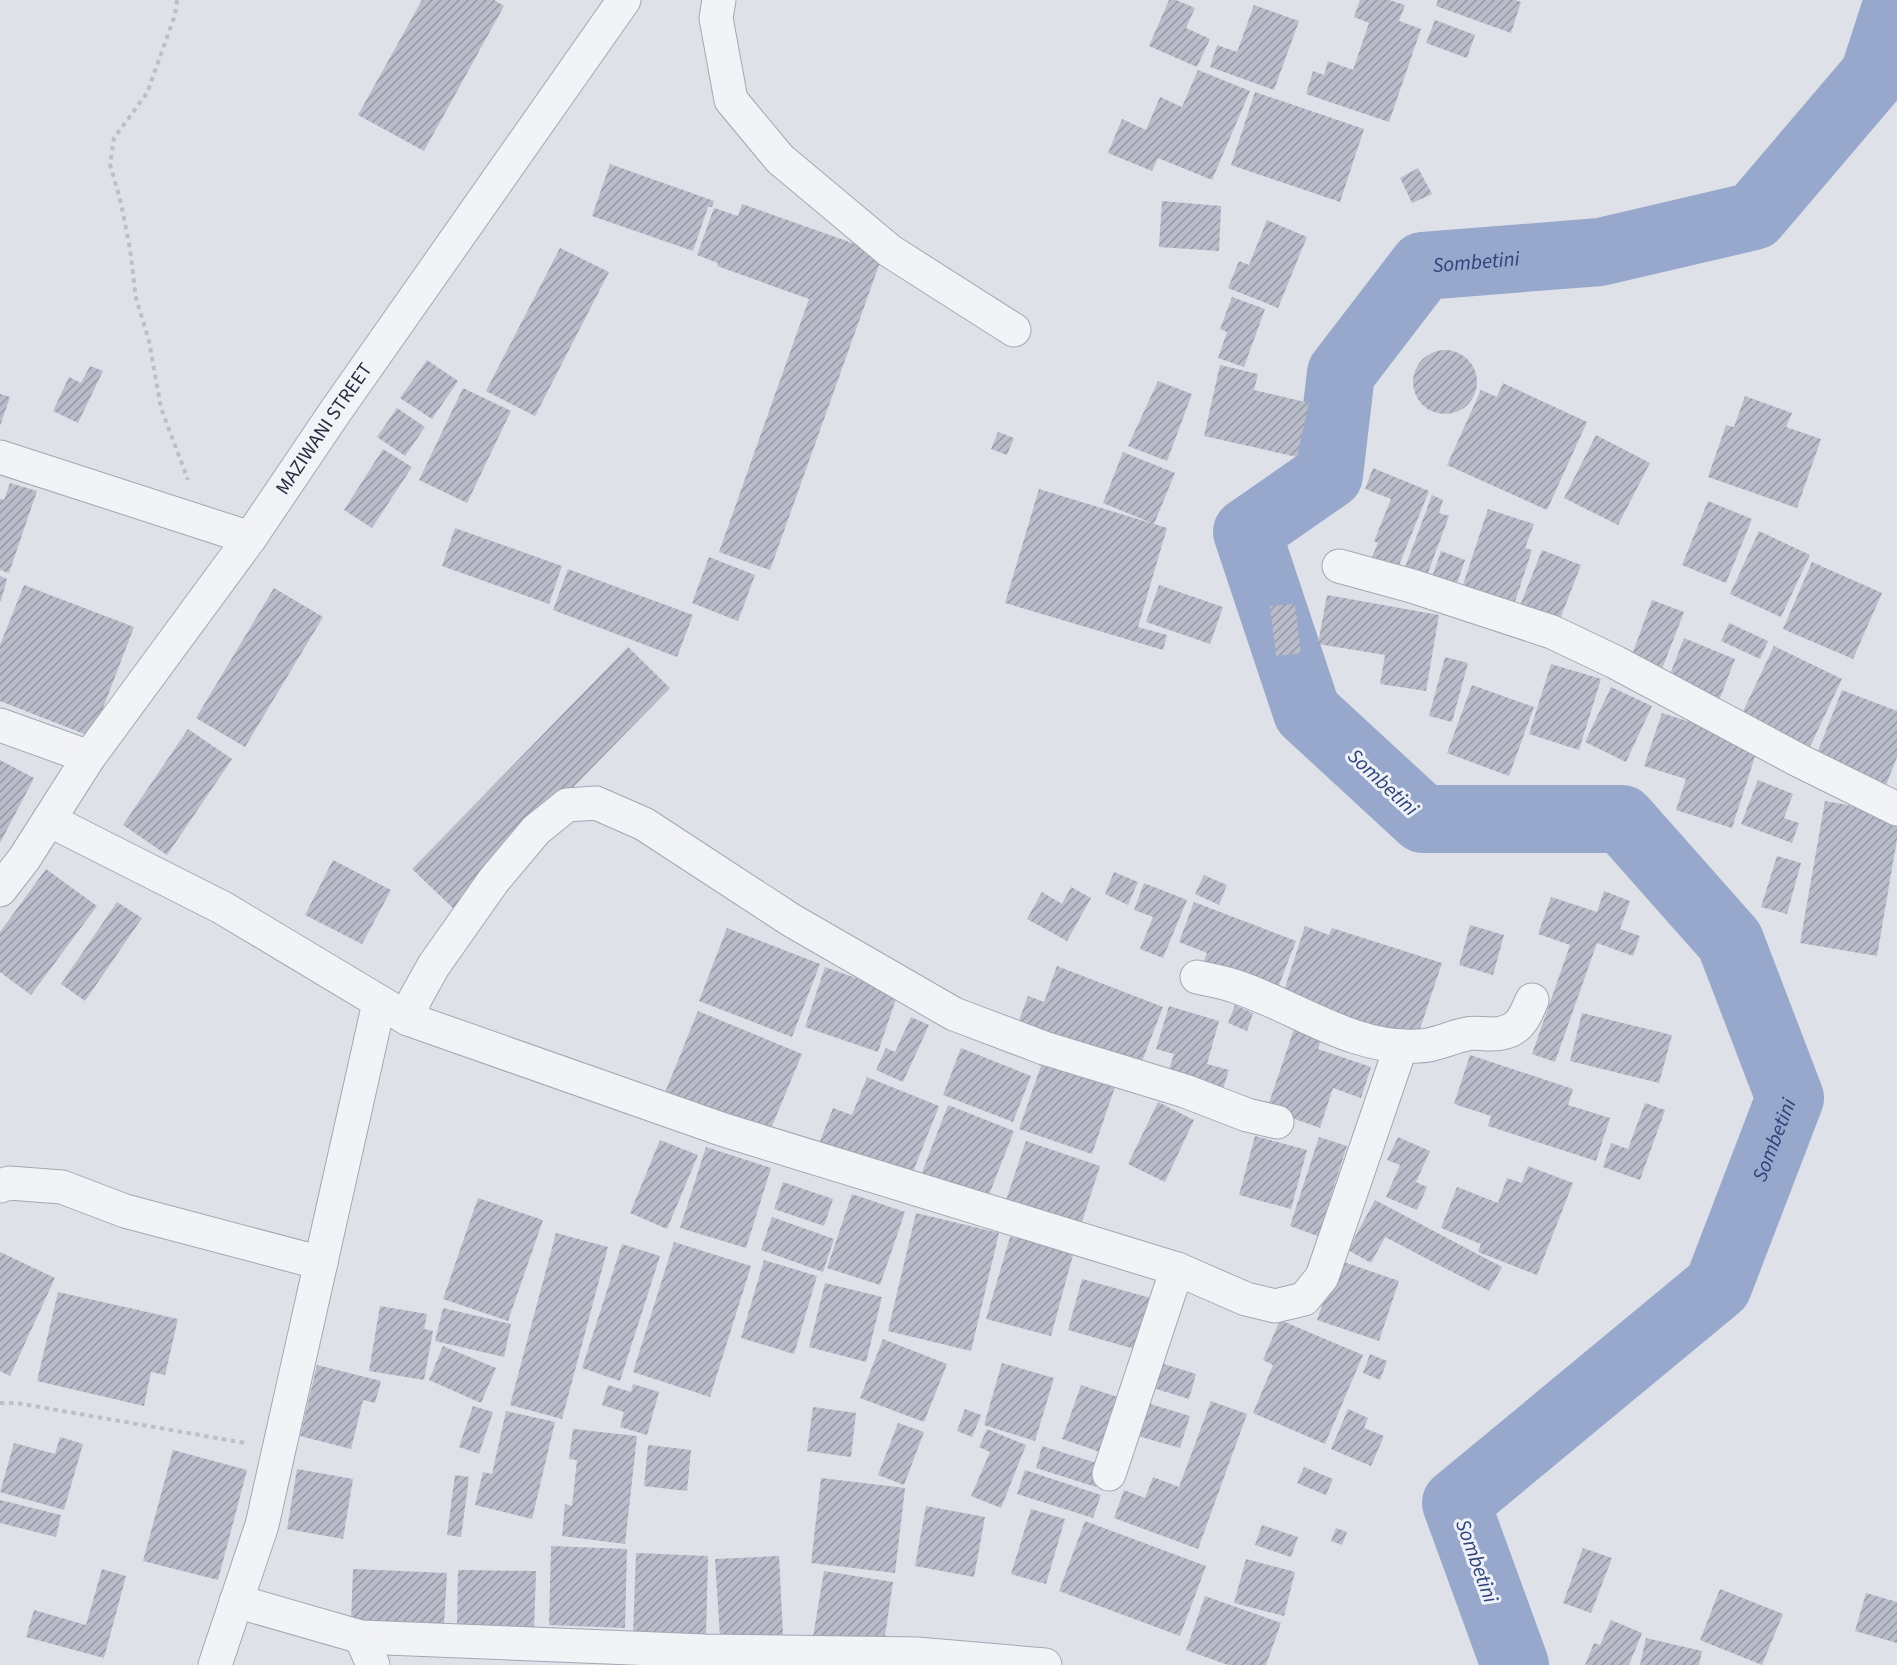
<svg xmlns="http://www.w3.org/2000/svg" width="1897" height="1665" viewBox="0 0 1897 1665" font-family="'Source Sans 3',sans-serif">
<defs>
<pattern id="building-hatch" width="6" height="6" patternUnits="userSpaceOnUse" patternTransform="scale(1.5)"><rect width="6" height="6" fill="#b9bcc9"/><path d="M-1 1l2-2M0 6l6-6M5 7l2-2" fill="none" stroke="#9699a5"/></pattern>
</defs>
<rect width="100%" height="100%" fill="#dfe1e9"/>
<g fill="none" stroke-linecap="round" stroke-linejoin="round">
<path stroke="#97a8cc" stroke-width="68" id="s1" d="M 1515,1665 L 1456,1503 L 1718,1286 L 1790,1098 L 1730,941 L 1622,819 L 1423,819 L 1307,712 L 1247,532 L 1329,475 L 1341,373 L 1423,266 L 1600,252 L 1754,216 L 1874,75 L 1897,4"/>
</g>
<path fill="url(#building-hatch)" d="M 422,0 L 494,0 L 504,6 L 424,151 L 358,115 Z
M 1169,0 L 1176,0 L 1195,8 L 1186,28 L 1210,39 L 1197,67 L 1149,46 Z
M 1360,0 L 1389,0 L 1405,5 L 1399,21 L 1421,29 L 1389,122 L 1306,94 L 1313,71 L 1324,75 L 1328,61 L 1353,70 L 1369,23 L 1354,17 Z
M 1438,0 L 1515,0 L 1521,2 L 1511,33 L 1436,6 Z
M 1254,5 L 1299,21 L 1274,90 L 1210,67 L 1217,45 L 1237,52 Z
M 1435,20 L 1475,35 L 1467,58 L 1426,43 Z
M 1198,70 L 1250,91 L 1212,180 L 1158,158 L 1152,171 L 1108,153 L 1122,119 L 1146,130 L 1160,97 L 1182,107 Z
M 1255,92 L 1364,129 L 1340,202 L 1231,165 Z
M 610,164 L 714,201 L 712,207 L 708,207 L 693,251 L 592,216 Z
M 1418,168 L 1432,194 L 1412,203 L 1400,178 Z
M 1162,201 L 1221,206 L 1219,251 L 1159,247 Z
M 742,204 L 883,254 L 770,570 L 719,552 L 809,299 L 717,266 L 718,263 L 697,255 L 714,208 L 738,216 Z
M 1267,220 L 1307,237 L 1278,308 L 1228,288 L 1239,261 L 1249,265 Z
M 560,248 L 609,272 L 535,416 L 486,391 Z
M 1232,297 L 1265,309 L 1244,367 L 1218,358 L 1227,332 L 1220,329 Z
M1413 382a32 32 0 1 1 64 0a32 32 0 1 1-64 0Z
M 427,360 L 458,381 L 432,419 L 400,398 Z
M 1220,365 L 1258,374 L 1254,390 L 1309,403 L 1297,457 L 1204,436 Z
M 90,366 L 103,371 L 78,423 L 53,411 L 69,377 L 81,383 Z
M 1158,381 L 1192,394 L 1167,461 L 1128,446 Z
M 1503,383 L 1587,422 L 1547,510 L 1447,465 L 1481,390 L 1497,397 Z
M 463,388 L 511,411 L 467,503 L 419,480 Z
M 0,394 L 10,397 L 0,426 Z
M 1745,396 L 1792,413 L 1786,427 L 1821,439 L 1797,508 L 1708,477 L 1726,425 L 1734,427 Z
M 397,408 L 425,427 L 405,456 L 377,437 Z
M 998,432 L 1014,438 L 1007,455 L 991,449 Z
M 1596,435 L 1650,463 L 1618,525 L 1564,498 Z
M 383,449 L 412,467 L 372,528 L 344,510 Z
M 1123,452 L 1175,473 L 1154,524 L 1103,503 Z
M 1373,468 L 1429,491 L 1397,570 L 1371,559 L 1378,543 L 1374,541 L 1391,499 L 1365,489 Z
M 10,483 L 37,491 L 9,573 L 0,570 L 0,499 L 4,500 Z
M 1039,489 L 1167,528 L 1138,627 L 1167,635 L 1163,650 L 1005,603 Z
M 1432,495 L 1443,500 L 1439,513 L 1449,516 L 1425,581 L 1403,573 Z
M 1708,501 L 1752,519 L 1726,583 L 1682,565 Z
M 1488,509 L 1534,524 L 1525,548 L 1532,550 L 1512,611 L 1460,594 Z
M 455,528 L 562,566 L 549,604 L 442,566 Z
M 1759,531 L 1810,555 L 1781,617 L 1730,594 Z
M 1542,550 L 1581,565 L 1558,624 L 1519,608 Z
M 1441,551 L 1465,560 L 1454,592 L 1430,583 Z
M 709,557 L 755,575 L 738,621 L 692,603 Z
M 1812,562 L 1882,593 L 1853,659 L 1783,629 Z
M 568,569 L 693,615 L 677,657 L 553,610 Z
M 0,576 L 7,579 L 1,601 L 0,601 Z
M 24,585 L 134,627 L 92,737 L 0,701 L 0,645 Z
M 1159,585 L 1223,607 L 1210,644 L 1146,622 Z
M 274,588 L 323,617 L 245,747 L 196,718 Z
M 1327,595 L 1439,615 L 1426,691 L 1380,684 L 1385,655 L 1318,644 Z
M 1652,600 L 1684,612 L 1660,674 L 1629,663 Z
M 1295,604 L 1301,653 L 1276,656 L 1270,606 Z
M 1729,623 L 1768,641 L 1760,659 L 1721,641 Z
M 1684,638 L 1735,659 L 1718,703 L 1667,682 Z
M 1774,646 L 1842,679 L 1807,753 L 1739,720 Z
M 628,647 L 670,688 L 454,909 L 412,869 Z
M 1445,657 L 1468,663 L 1452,722 L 1429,716 Z
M 1551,664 L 1601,679 L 1579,750 L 1529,734 Z
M 1472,685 L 1534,707 L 1509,776 L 1447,753 Z
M 1611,687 L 1652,706 L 1626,762 L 1585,742 Z
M 1842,690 L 1897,711 L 1897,757 L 1885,788 L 1814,761 Z
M 1662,713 L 1759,744 L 1732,828 L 1676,810 L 1686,779 L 1644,766 Z
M 188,729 L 232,759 L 167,855 L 123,825 Z
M 0,760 L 34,778 L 0,843 Z
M 1758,780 L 1793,794 L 1784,818 L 1799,823 L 1792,843 L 1741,824 Z
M 1825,801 L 1897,814 L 1897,839 L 1877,956 L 1800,943 Z
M 1777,856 L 1801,863 L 1787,914 L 1761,907 Z
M 333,860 L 391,890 L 362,944 L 305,915 Z
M 46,869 L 97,906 L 31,995 L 0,972 L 0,932 Z
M 1114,872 L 1138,882 L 1128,905 L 1105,894 Z
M 1204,875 L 1227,885 L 1219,905 L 1195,894 Z
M 1144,883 L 1187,900 L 1163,958 L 1140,949 L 1153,917 L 1134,910 Z
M 1071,887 L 1091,898 L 1067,941 L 1027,919 L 1042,892 L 1062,904 Z
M 1604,891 L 1630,901 L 1620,929 L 1640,936 L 1633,956 L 1597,943 L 1555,1062 L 1532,1054 L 1570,945 L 1538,934 L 1551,897 L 1597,912 Z
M 117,902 L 142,918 L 85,1001 L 61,984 Z
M 1194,902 L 1296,941 L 1276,993 L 1202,966 L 1207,953 L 1179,942 Z
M 1470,925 L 1504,935 L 1493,975 L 1459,965 Z
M 1305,926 L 1329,935 L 1332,928 L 1442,963 L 1416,1041 L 1282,997 Z
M 727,928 L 820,964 L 792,1037 L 699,1001 Z
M 1057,966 L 1163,1007 L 1139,1069 L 1018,1023 L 1028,996 L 1044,1002 Z
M 825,967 L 898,993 L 878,1052 L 805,1027 Z
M 1235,1005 L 1253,1013 L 1247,1031 L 1228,1023 Z
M 1169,1006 L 1219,1021 L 1207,1064 L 1229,1070 L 1221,1096 L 1166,1079 L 1174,1054 L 1156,1049 Z
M 698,1011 L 802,1054 L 767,1138 L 664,1095 Z
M 1582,1013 L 1672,1035 L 1659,1083 L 1570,1061 Z
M 911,1017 L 929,1025 L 903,1082 L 876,1070 L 886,1048 L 895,1052 Z
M 1294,1029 L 1322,1037 L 1318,1049 L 1371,1067 L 1361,1098 L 1333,1088 L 1320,1128 L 1267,1109 Z
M 961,1048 L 1031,1076 L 1013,1122 L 943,1095 Z
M 1470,1055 L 1573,1089 L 1568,1105 L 1610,1118 L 1596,1161 L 1488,1126 L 1491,1116 L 1454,1104 Z
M 1043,1060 L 1116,1084 L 1092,1154 L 1019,1129 Z
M 867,1077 L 939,1106 L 909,1182 L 818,1146 L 833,1108 L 852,1115 Z
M 1158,1102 L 1194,1120 L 1165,1182 L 1128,1164 Z
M 1645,1103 L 1665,1110 L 1640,1180 L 1603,1167 L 1611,1143 L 1628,1149 Z
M 948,1105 L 1014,1131 L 985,1205 L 919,1180 Z
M 1255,1136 L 1307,1150 L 1291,1209 L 1239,1195 Z
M 1319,1137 L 1347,1146 L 1318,1236 L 1290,1226 Z
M 1398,1137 L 1430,1151 L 1416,1182 L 1427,1187 L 1417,1210 L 1386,1197 L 1400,1165 L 1387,1160 Z
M 660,1140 L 698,1155 L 667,1229 L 630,1213 Z
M 1026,1141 L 1100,1166 L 1080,1228 L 1005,1203 Z
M 706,1147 L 771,1168 L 746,1248 L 680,1228 Z
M 1528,1166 L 1573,1183 L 1537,1275 L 1478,1252 L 1481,1244 L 1441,1228 L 1457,1187 L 1498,1203 L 1507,1178 L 1522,1183 Z
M 783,1182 L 833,1199 L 824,1226 L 774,1209 Z
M 852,1194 L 905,1212 L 880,1285 L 827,1268 Z
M 478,1198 L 543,1220 L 508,1321 L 443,1299 Z
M 1375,1200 L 1502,1267 L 1489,1291 L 1385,1237 L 1371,1263 L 1348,1250 Z
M 916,1213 L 999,1233 L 971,1351 L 888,1331 Z
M 772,1217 L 834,1239 L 823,1272 L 761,1250 Z
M 556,1233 L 608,1247 L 562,1419 L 510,1405 Z
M 1010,1237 L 1074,1251 L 1051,1336 L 986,1319 Z
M 674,1242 L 751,1266 L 710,1397 L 633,1372 Z
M 622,1244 L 660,1256 L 620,1381 L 582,1368 Z
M 0,1252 L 55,1278 L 10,1376 L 0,1371 Z
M 764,1260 L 817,1276 L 794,1354 L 741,1338 Z
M 1338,1260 L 1399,1281 L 1379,1341 L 1317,1320 Z
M 1082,1279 L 1151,1298 L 1138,1350 L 1068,1330 Z
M 825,1283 L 882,1297 L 866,1362 L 809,1347 Z
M 58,1292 L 178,1319 L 165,1375 L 151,1372 L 144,1406 L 37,1381 Z
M 380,1306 L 427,1314 L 424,1329 L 433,1331 L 424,1380 L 369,1371 Z
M 443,1308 L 511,1324 L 504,1357 L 435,1341 Z
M 1280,1320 L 1363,1355 L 1325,1444 L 1253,1413 L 1273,1365 L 1263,1360 Z
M 883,1339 L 947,1364 L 924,1422 L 860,1398 Z
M 443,1346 L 496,1368 L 481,1403 L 429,1380 Z
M 1370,1354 L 1387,1361 L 1380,1380 L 1363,1373 Z
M 1002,1363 L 1054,1378 L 1035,1441 L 984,1425 Z
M 1161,1363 L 1196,1374 L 1189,1399 L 1153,1388 Z
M 317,1365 L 381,1381 L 375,1403 L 363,1400 L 351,1449 L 300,1436 Z
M 633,1384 L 659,1392 L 647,1435 L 620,1427 L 624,1412 L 602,1405 L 608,1385 L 631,1392 Z
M 1081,1385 L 1127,1400 L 1109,1455 L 1062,1439 Z
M 1211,1401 L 1247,1414 L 1198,1549 L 1114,1518 L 1124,1490 L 1145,1498 L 1153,1477 L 1179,1487 Z
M 1147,1403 L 1190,1416 L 1180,1448 L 1138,1436 Z
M 473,1406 L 493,1412 L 479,1454 L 459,1447 Z
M 813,1407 L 856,1413 L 851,1457 L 807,1451 Z
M 965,1409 L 981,1415 L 972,1437 L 957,1431 Z
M 1348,1409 L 1368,1418 L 1364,1428 L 1384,1436 L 1371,1466 L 1331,1449 Z
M 506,1411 L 555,1422 L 532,1519 L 475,1505 L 483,1472 L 492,1474 Z
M 898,1423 L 924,1432 L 904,1485 L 878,1475 Z
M 573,1429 L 637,1436 L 625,1544 L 562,1536 L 565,1504 L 572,1506 L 577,1460 L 569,1459 Z
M 987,1429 L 1026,1445 L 1001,1508 L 971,1496 L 990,1452 L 979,1447 Z
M 60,1437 L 83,1444 L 64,1510 L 0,1492 L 14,1443 L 55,1454 Z
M 648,1445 L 691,1450 L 687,1491 L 644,1486 Z
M 1042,1446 L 1103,1465 L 1096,1487 L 1036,1468 Z
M 173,1450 L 247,1470 L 218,1580 L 143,1561 Z
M 1304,1467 L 1333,1479 L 1326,1495 L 1297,1483 Z
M 297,1469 L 353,1479 L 343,1539 L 287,1529 Z
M 1025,1470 L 1101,1495 L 1093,1518 L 1017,1494 Z
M 455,1475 L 469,1477 L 461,1537 L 447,1535 Z
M 821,1478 L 905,1488 L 895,1573 L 811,1563 Z
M 0,1500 L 61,1515 L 56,1537 L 0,1523 Z
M 926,1506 L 985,1517 L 974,1577 L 915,1566 Z
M 1031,1509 L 1065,1519 L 1046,1584 L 1011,1574 Z
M 1085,1521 L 1206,1566 L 1180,1636 L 1059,1591 Z
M 1262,1525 L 1298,1537 L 1291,1557 L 1255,1545 Z
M 1336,1528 L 1347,1532 L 1342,1545 L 1331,1541 Z
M 551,1546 L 627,1549 L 625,1628 L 549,1625 Z
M 1583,1548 L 1612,1558 L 1591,1613 L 1563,1603 Z
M 636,1553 L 708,1556 L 706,1637 L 633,1634 Z
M 779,1556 L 783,1635 L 720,1638 L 715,1559 Z
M 1246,1559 L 1295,1572 L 1284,1616 L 1234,1603 Z
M 102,1569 L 126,1576 L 104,1658 L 26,1637 L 34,1610 L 86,1625 Z
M 353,1569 L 447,1573 L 444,1624 L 351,1621 Z
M 458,1570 L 536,1571 L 534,1631 L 457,1629 Z
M 824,1571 L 893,1582 L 883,1649 L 813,1637 Z
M 1720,1589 L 1783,1614 L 1762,1665 L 1700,1640 Z
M 1866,1593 L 1897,1602 L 1897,1643 L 1855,1631 Z
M 1205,1596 L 1281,1623 L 1266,1665 L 1228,1665 L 1186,1650 Z
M 1611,1620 L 1642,1633 L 1629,1665 L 1585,1665 L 1594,1643 L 1600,1645 Z
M 1646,1638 L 1702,1651 L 1699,1665 L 1640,1665 Z"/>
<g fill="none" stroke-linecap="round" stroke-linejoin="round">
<defs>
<g id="minor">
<path d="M 719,0 L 716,18 L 731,100 L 780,159 L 890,251 L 1014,330"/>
<path d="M 0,457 L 250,538"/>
<path d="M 1339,566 L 1412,586 L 1552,632 L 1615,662 L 1800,761 L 1897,809"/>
<path d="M 0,725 L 89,757"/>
<path d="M 49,820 L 223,908 L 408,1019 L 724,1130 L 1177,1269 L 1246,1299 L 1275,1306 L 1304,1299 L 1322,1277 L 1401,1046"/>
<path id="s2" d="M 0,890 L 24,859 L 89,757 L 250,538 L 335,412 L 624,0"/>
<path d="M 1197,977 C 1210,980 1224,982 1237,987 C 1297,1007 1353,1050 1418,1046 C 1436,1046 1450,1037 1467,1034 C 1474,1032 1482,1034 1490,1034 C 1517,1034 1523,1022 1532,1000"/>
<path d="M 408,1019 L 415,999 L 434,965 L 494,880 L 536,830 L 567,805 L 596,803 L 644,824 L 791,920 L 954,1014 L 1044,1048 L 1185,1091 L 1247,1115 L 1277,1122"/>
<path d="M 0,1186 L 9,1183 L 62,1187 L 125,1211 L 321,1263"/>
<path d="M 1109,1474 L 1177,1269"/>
<path d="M 236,1601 L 361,1637 L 705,1651 L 917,1654 L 1045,1665"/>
<path d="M 361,1637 L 373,1665"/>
<path d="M 215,1665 L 262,1525 L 379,1003"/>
</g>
</defs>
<use href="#minor" stroke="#a4a7b3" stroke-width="35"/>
<path stroke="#bdbfc8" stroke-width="4" stroke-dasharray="4.5 4.5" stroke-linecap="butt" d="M 177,0 L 175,15 L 147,93 L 114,138 L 110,164 L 121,203 L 130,249 L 136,298 L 149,341 L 161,408 L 188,480
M 0,1403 L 17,1403 L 245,1443"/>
<use href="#minor" stroke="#f2f3f7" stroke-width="33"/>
</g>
<g text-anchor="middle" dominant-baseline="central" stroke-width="6" stroke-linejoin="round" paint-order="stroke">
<g font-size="20" fill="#272c41" stroke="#eef1f7">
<text stroke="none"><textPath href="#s2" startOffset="564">MAZIWANI STREET</textPath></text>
</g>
<g font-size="21" font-style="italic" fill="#2e4378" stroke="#eef1f7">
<text stroke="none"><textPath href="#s1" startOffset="1982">Sombetini</textPath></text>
<text transform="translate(1383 782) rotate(43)">Sombetini</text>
<text stroke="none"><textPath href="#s1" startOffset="669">Sombetini</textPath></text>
<text transform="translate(1477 1561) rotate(70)">Sombetini</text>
</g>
</g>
</svg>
